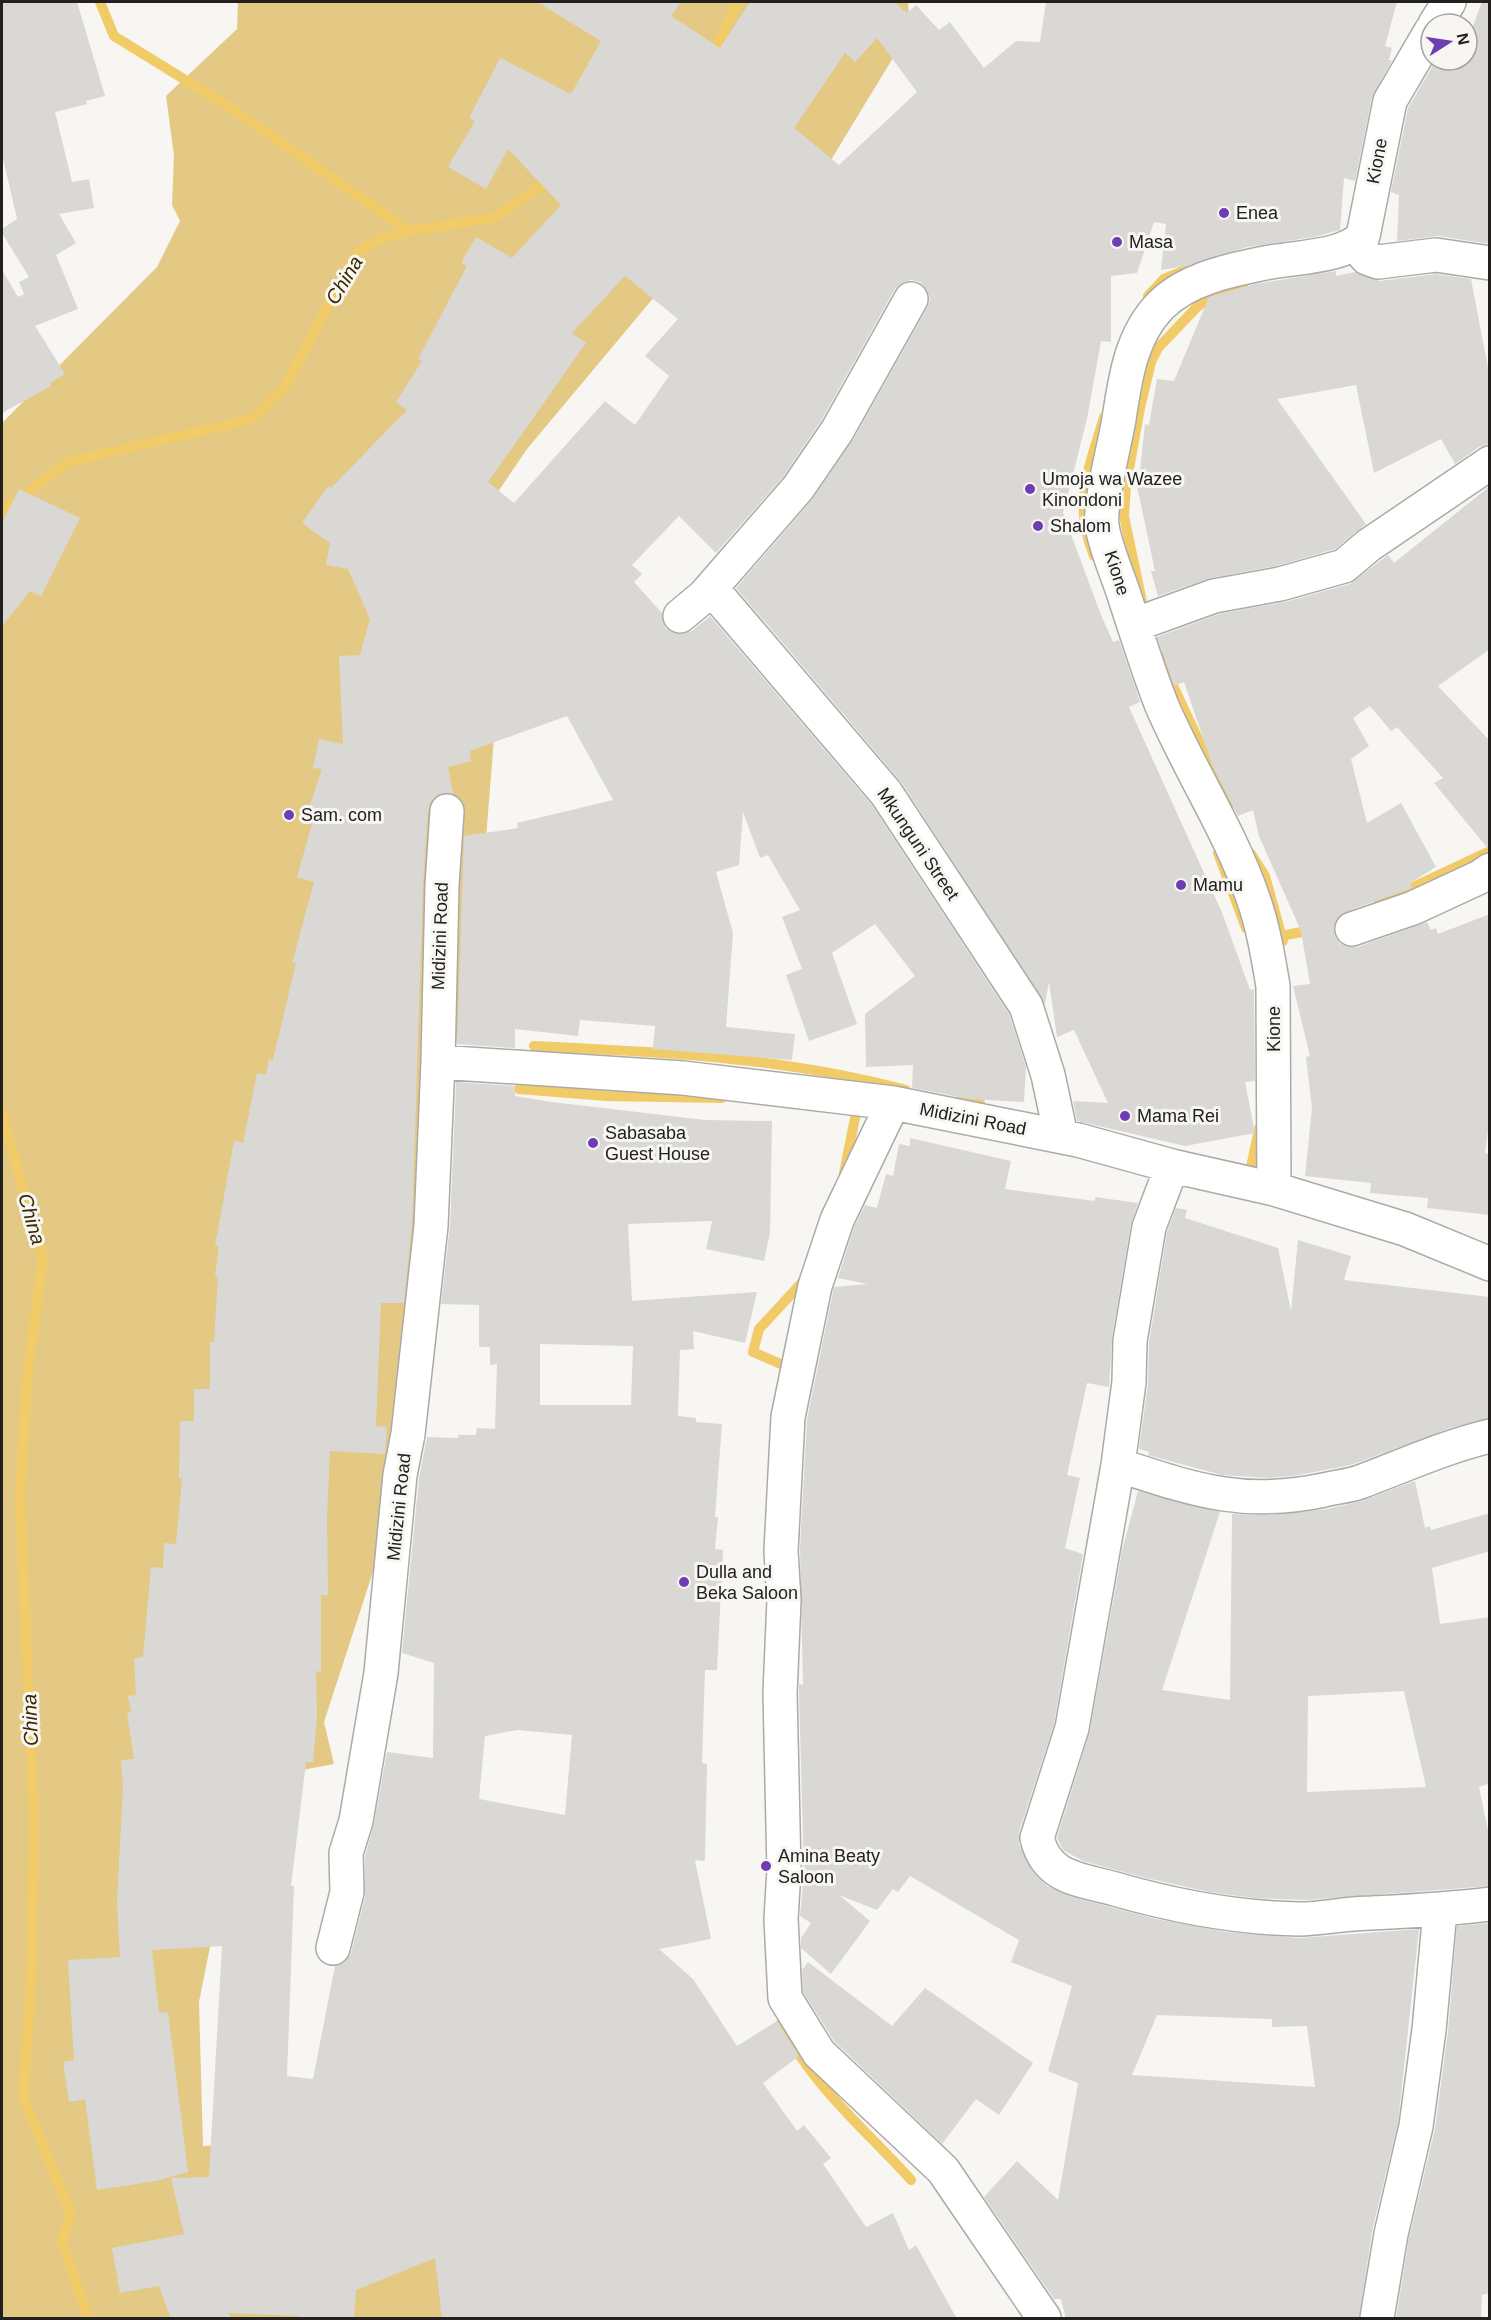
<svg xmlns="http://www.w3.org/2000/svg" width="1491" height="2320" viewBox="0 0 1491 2320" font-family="Helvetica,sans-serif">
<rect width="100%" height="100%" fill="#f7f6f2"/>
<path fill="#e4c985" d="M 238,2 L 908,2 L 910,30 L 809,196 L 660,290 L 527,449 L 468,536 L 496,713 L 483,876 L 402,1383 L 384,1538 L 324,1722 L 334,1764 L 243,1781 L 199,2002 L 203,2146 L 297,2140 L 531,2318 L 2,2318 L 2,423 L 157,267 L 180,221 L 172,205 L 174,156 L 166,96 L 237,29 Z"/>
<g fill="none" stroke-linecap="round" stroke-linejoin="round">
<path stroke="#f1cb67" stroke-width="10" d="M 100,2 L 114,36 L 234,110 L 409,231
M 712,59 L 737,2
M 1148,296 L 1164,279 L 1186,270
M 2,511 L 68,462 L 252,419 L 286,385 L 356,253 L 380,239 L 409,231 L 496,217 L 553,177
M 1094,556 C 1072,502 1089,469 1104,417
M 1142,602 L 1124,516 L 1126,485 L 1140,408 L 1151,362 L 1158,348 L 1196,308 L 1212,296 L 1243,284
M 1159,656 L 1229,805
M 1218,853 L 1246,928
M 1251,854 L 1265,876 L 1283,941
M 1379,903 L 1490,851
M 1286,935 L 1312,930 L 1350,915
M 534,1046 C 660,1052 783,1057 906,1090
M 519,1089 L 606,1096 L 722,1098
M 959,1101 L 980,1103
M 2,1113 L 43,1258 L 27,1379 L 20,1497 L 34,1818 L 31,1989 L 23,2097 L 71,2214 L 62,2241 L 88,2318
M 1241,1170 L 1250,1172 L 1259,1129
M 844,1173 L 858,1103
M 790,1368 L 753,1352 L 759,1329 L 807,1277
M 781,2023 C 811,2085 866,2130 911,2180"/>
</g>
<path fill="#d9d8d4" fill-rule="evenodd" d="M 2,2 L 77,2 L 105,96 L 86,101 L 87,104 L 55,112 L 72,182 L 89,179 L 94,208 L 59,214 L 76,243 L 56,255 L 78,309 L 35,326 L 65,374 L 50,383 L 51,386 L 2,413 L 2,270 L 18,297 L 24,294 L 19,282 L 29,277 L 2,233 L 2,229 L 17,219 L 2,154 Z
M 537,2 L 681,2 L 671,16 L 720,48 L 750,2 L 894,2 L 907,13 L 916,5 L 939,30 L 950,22 L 984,68 L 1016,41 L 1040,42 L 1046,2 L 1397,2 L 1385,46 L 1392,48 L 1389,60 L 1392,60 L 1372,97 L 1355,181 L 1344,178 L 1340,230 L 1314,237 L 1247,247 L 1186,266 L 1161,270 L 1166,224 L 1154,222 L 1137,273 L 1111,276 L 1111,342 L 1101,341 L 1087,419 L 1063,513 L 1101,615 L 1113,642 L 1119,640 L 1140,702 L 1129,707 L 1223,915 L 1250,990 L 1254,989 L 1255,1081 L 1245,1082 L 1255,1133 L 1185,1146 L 1077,1121 L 1073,1101 L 1108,1103 L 1074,1030 L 1057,1037 L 1049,982 L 1045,1004 L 902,783 L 736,588 L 812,500 L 853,440 L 927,308 L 930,299 L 927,290 L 920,282 L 911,280 L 902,283 L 895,289 L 821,421 L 783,477 L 716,553 L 679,516 L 632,565 L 642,574 L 634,582 L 662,613 L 665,628 L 673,633 L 683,634 L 692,631 L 710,616 L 871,804 L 1009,1014 L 1026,1067 L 1024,1102 L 970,1099 L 912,1088 L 913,1065 L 866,1067 L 865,1014 L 915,976 L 875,924 L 832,953 L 857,1024 L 809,1041 L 786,975 L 802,969 L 782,917 L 800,910 L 768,855 L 760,858 L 743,812 L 739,865 L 716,872 L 733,933 L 726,1027 L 795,1034 L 792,1060 L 653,1049 L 655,1026 L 580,1020 L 578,1036 L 515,1029 L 515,1048 L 457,1044 L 464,836 L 518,828 L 517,823 L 613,800 L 567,716 L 470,751 L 471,761 L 448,767 L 453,794 L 438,794 L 431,801 L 428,810 L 423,885 L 412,1225 L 404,1303 L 381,1303 L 376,1426 L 387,1427 L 385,1454 L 330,1451 L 327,1516 L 328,1595 L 321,1595 L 321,1672 L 316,1671 L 317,1718 L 313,1762 L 306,1762 L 291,1886 L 294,1886 L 287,2076 L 313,2079 L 335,1966 L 346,1961 L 351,1953 L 365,1897 L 365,1856 L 374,1824 L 387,1752 L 433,1758 L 434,1663 L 402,1653 L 419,1478 L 427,1437 L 458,1438 L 458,1435 L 476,1435 L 477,1428 L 495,1429 L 497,1364 L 490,1365 L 490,1347 L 479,1347 L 479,1305 L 441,1304 L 450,1227 L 456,1082 L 515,1086 L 515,1096 L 552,1102 L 705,1120 L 772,1121 L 770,1233 L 764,1261 L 706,1249 L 712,1221 L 628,1224 L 632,1301 L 757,1292 L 745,1343 L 693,1331 L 694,1349 L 680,1350 L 678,1416 L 696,1418 L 696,1422 L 722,1424 L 715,1517 L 718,1517 L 715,1549 L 723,1550 L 717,1670 L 705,1670 L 702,1763 L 707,1764 L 705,1861 L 695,1860 L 711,1939 L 659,1949 L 693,1979 L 737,2046 L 777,2021 L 799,2056 L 763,2083 L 797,2131 L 804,2125 L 831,2158 L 823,2164 L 866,2227 L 893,2213 L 909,2250 L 916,2245 L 957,2319 L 442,2319 L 435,2258 L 356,2290 L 354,2319 L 299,2319 L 299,2316 L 229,2313 L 231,2319 L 171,2319 L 159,2286 L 120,2293 L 112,2248 L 184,2234 L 171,2178 L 209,2177 L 222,1946 L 152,1950 L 159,2013 L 168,2012 L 188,2172 L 156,2181 L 97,2190 L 85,2099 L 69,2102 L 63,2062 L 74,2060 L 68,1960 L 120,1957 L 117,1903 L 123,1785 L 121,1760 L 134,1759 L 127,1713 L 131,1712 L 128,1696 L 136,1695 L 134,1658 L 143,1657 L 151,1567 L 163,1568 L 164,1543 L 176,1544 L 182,1479 L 179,1479 L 180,1421 L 194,1421 L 194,1389 L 210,1389 L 210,1342 L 214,1342 L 218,1277 L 215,1276 L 219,1246 L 215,1246 L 234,1141 L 243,1143 L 257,1073 L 266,1075 L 269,1059 L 273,1060 L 296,963 L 292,963 L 314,882 L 297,877 L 316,810 L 309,808 L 322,769 L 313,768 L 319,739 L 343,744 L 339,656 L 360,655 L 370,619 L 348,569 L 326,565 L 330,543 L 302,523 L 328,486 L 331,488 L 407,410 L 396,402 L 422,361 L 418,359 L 467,266 L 461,263 L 476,237 L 512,258 L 561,205 L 508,149 L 486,189 L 448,167 L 475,121 L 469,118 L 500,58 L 571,94 L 601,41 ZM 877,38 L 917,92 L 839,165 L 794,128 L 845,53 L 855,62 ZM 625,276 L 678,319 L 645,356 L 669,376 L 635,425 L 605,401 L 514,503 L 488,482 L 586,343 L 572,333 ZM 540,1344 L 633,1346 L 631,1405 L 540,1405 ZM 517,1730 L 572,1735 L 565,1815 L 479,1799 L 485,1736 Z
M 1482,2 L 1490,2 L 1490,244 L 1438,236 L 1397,241 L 1399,195 L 1391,192 L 1408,108 L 1436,60 L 1467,60 L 1467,42 Z
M 1336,271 L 1336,276 L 1355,272 L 1380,281 L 1436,274 L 1471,279 L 1490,378 L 1490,444 L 1479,447 L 1455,464 L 1441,439 L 1374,473 L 1356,385 L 1277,399 L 1366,524 L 1335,549 L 1276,566 L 1210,578 L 1158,596 L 1151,571 L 1155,571 L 1134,472 L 1140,471 L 1145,424 L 1149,425 L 1157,379 L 1174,381 L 1209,297 L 1255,284 Z
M 1490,486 L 1490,649 L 1438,686 L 1490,741 L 1490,851 L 1434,783 L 1443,778 L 1397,727 L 1391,731 L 1370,706 L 1353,718 L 1369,746 L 1351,759 L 1367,823 L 1401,803 L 1436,867 L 1410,883 L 1412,888 L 1345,912 L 1338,917 L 1334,926 L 1335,936 L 1339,943 L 1348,947 L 1358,947 L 1427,922 L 1431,930 L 1436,928 L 1438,934 L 1490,914 L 1490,1116 L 1485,1153 L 1490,1154 L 1490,1215 L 1427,1208 L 1428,1198 L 1370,1193 L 1371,1183 L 1305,1176 L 1312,1108 L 1306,1057 L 1310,1056 L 1293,986 L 1310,984 L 1301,931 L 1259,836 L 1253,810 L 1238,816 L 1213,767 L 1184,682 L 1174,686 L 1157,637 L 1219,614 L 1285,602 L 1350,584 L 1388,555 L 1394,563 Z
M 19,489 L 80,518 L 41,596 L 30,591 L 2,626 L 2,523 Z
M 910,1138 L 1011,1161 L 1005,1189 L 1095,1201 L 1095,1197 L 1138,1203 L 1131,1224 L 1112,1338 L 1109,1387 L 1087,1383 L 1067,1475 L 1080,1478 L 1065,1548 L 1083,1554 L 1054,1724 L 1019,1832 L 1019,1844 L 1033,1872 L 1047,1886 L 1072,1897 L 1156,1919 L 1226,1932 L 1300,1938 L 1419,1929 L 1398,2123 L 1372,2231 L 1359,2319 L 1066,2319 L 1061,2299 L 1054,2299 L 984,2197 L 1017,2161 L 1058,2200 L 1078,2083 L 1048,2071 L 1072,1986 L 1011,1962 L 1019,1940 L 910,1876 L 898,1892 L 893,1889 L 877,1910 L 839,1895 L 870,1921 L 831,1974 L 801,1948 L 801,1938 L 811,1923 L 800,1916 L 804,1874 L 799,1693 L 799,1684 L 803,1685 L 800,1548 L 807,1419 L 834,1287 L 868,1284 L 838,1278 L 854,1227 L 865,1205 L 877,1208 L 886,1174 L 893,1176 L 899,1144 L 910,1146 ZM 1157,2015 L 1272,2019 L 1272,2027 L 1307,2026 L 1315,2087 L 1132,2075 Z
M 1176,1208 L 1187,1210 L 1185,1218 L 1278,1248 L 1291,1311 L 1298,1240 L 1351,1256 L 1344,1280 L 1490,1297 L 1490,1418 L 1450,1428 L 1351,1465 L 1293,1476 L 1268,1478 L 1222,1475 L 1151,1456 L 1148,1455 L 1149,1452 L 1139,1449 L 1148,1384 L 1149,1343 L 1167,1232 Z
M 1415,1481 L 1425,1528 L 1430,1526 L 1431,1530 L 1490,1513 L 1490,1551 L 1432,1568 L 1440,1624 L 1490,1617 L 1490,1783 L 1479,1787 L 1490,1841 L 1490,1886 L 1307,1900 L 1254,1898 L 1209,1892 L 1142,1877 L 1083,1861 L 1063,1850 L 1057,1838 L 1090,1731 L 1122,1551 L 1138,1491 L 1220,1512 L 1162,1690 L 1230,1700 L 1232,1514 L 1269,1515 L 1327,1509 L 1362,1501 ZM 1404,1691 L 1426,1787 L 1307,1792 L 1308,1696 Z
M 1490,1923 L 1490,2293 L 1482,2295 L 1481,2319 L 1396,2319 L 1409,2238 L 1435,2129 L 1448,2032 L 1457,1926 Z
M 808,1962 L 892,2026 L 925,1988 L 1033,2063 L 999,2115 L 976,2099 L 942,2144 L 834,2041 L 803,1992 L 802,1970 Z"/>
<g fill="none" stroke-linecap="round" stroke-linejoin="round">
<defs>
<path id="minor" d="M 1435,24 L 1449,2
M 1356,245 L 1367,258 L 1378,262 L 1436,255 L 1490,263
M 711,588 L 886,793 L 1026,1006 L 1048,1075 L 1061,1136
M 680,616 L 704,596 L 798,488 L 837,431 L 911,299
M 1134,625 L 1214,596 L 1280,584 L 1344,566 L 1369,545 L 1490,463
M 1352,929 L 1413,908 L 1480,877 L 1490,870
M 438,1062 L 683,1078 L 893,1103 L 1078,1140 L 1172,1166 L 1274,1189 L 1405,1229 L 1490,1264
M 893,1103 L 837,1220 L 815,1286 L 788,1417 L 781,1551 L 784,1600 L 780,1693 L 784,1870 L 781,1919 L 785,1998 L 819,2053 L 943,2170 L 1044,2318
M 1172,1166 L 1149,1227 L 1130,1341 L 1129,1382 L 1118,1465 L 1072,1728 L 1037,1838 C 1047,1879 1079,1879 1115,1889 C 1174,1906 1236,1918 1299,1919 C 1323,1919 1347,1913 1371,1913 C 1411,1911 1450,1909 1490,1904
M 1274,1189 L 1273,986 C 1268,956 1263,926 1253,898 C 1230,831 1190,771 1162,706 C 1148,671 1137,634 1125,598 C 1118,575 1106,550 1102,526 C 1099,503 1115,444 1119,419 C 1125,379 1131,335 1161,305 C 1187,279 1230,270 1265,263 C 1292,257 1345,258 1363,236 L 1390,101 L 1431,31
M 1118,1465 C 1195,1490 1242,1507 1324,1490 C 1336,1487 1349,1486 1360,1482 C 1403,1466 1444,1447 1490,1436
M 333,1948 L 347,1892 L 346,1853 L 356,1821 L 381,1673 L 400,1475 L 408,1434 L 431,1226 L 438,1062 L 442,885 L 447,811
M 1377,2318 L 1391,2234 L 1416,2126 L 1429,2030 L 1440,1911"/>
</defs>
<use href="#minor" stroke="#acaaa6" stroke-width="36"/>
<use href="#minor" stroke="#fff" stroke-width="33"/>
</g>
<g fill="#6e3cb3" stroke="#f7f6f2" stroke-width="2">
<circle cx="1224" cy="213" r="6"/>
<circle cx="1117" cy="242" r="6"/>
<circle cx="1030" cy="489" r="6"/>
<circle cx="1038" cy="526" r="6"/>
<circle cx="289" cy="815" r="6"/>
<circle cx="1181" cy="885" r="6"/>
<circle cx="1125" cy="1116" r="6"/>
<circle cx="593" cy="1143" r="6"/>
<circle cx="684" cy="1582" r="6"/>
<circle cx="766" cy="1866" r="6"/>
</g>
<g text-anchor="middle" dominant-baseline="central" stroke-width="6" stroke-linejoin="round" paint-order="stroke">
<g font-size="18" fill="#222120" stroke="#f7f6f2">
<text transform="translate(1377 161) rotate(-79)">Kione</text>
<text transform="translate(1117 573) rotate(72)">Kione</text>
<text transform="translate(918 844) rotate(56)">Mkunguni Street</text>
<text transform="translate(440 936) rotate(-88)">Midizini Road</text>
<text transform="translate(1274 1029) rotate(-90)">Kione</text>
<text transform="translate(973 1119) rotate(11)">Midizini Road</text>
<text transform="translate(399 1507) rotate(-84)">Midizini Road</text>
</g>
<g font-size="18" fill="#222120" stroke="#f7f6f2" text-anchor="start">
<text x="1236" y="213">Enea</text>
<text x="1129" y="242">Masa</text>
<text x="1042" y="479">Umoja wa Wazee<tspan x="1042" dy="21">Kinondoni</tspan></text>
<text x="1050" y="526">Shalom</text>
<text x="301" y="815">Sam. com</text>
<text x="1193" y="885">Mamu</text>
<text x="1137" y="1116">Mama Rei</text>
<text x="605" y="1133">Sabasaba<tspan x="605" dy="21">Guest House</tspan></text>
<text x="696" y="1572">Dulla and<tspan x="696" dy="21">Beka Saloon</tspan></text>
<text x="778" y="1856">Amina Beaty<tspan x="778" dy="21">Saloon</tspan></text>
</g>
<g font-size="20" font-style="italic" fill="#382900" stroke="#f7f6f2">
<text transform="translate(344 280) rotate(-59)">China</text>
<text transform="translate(32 1219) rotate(74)">China</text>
<text transform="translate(30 1720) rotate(-92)">China</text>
</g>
</g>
<rect width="1491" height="2320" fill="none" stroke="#222120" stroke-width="6"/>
<g transform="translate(1449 42) rotate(78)"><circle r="28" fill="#f7f6f2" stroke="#a2a19e" stroke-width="1.5"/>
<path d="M0-4.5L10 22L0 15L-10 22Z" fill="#6e3cb3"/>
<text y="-9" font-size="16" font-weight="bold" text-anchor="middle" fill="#222120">N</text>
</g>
</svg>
